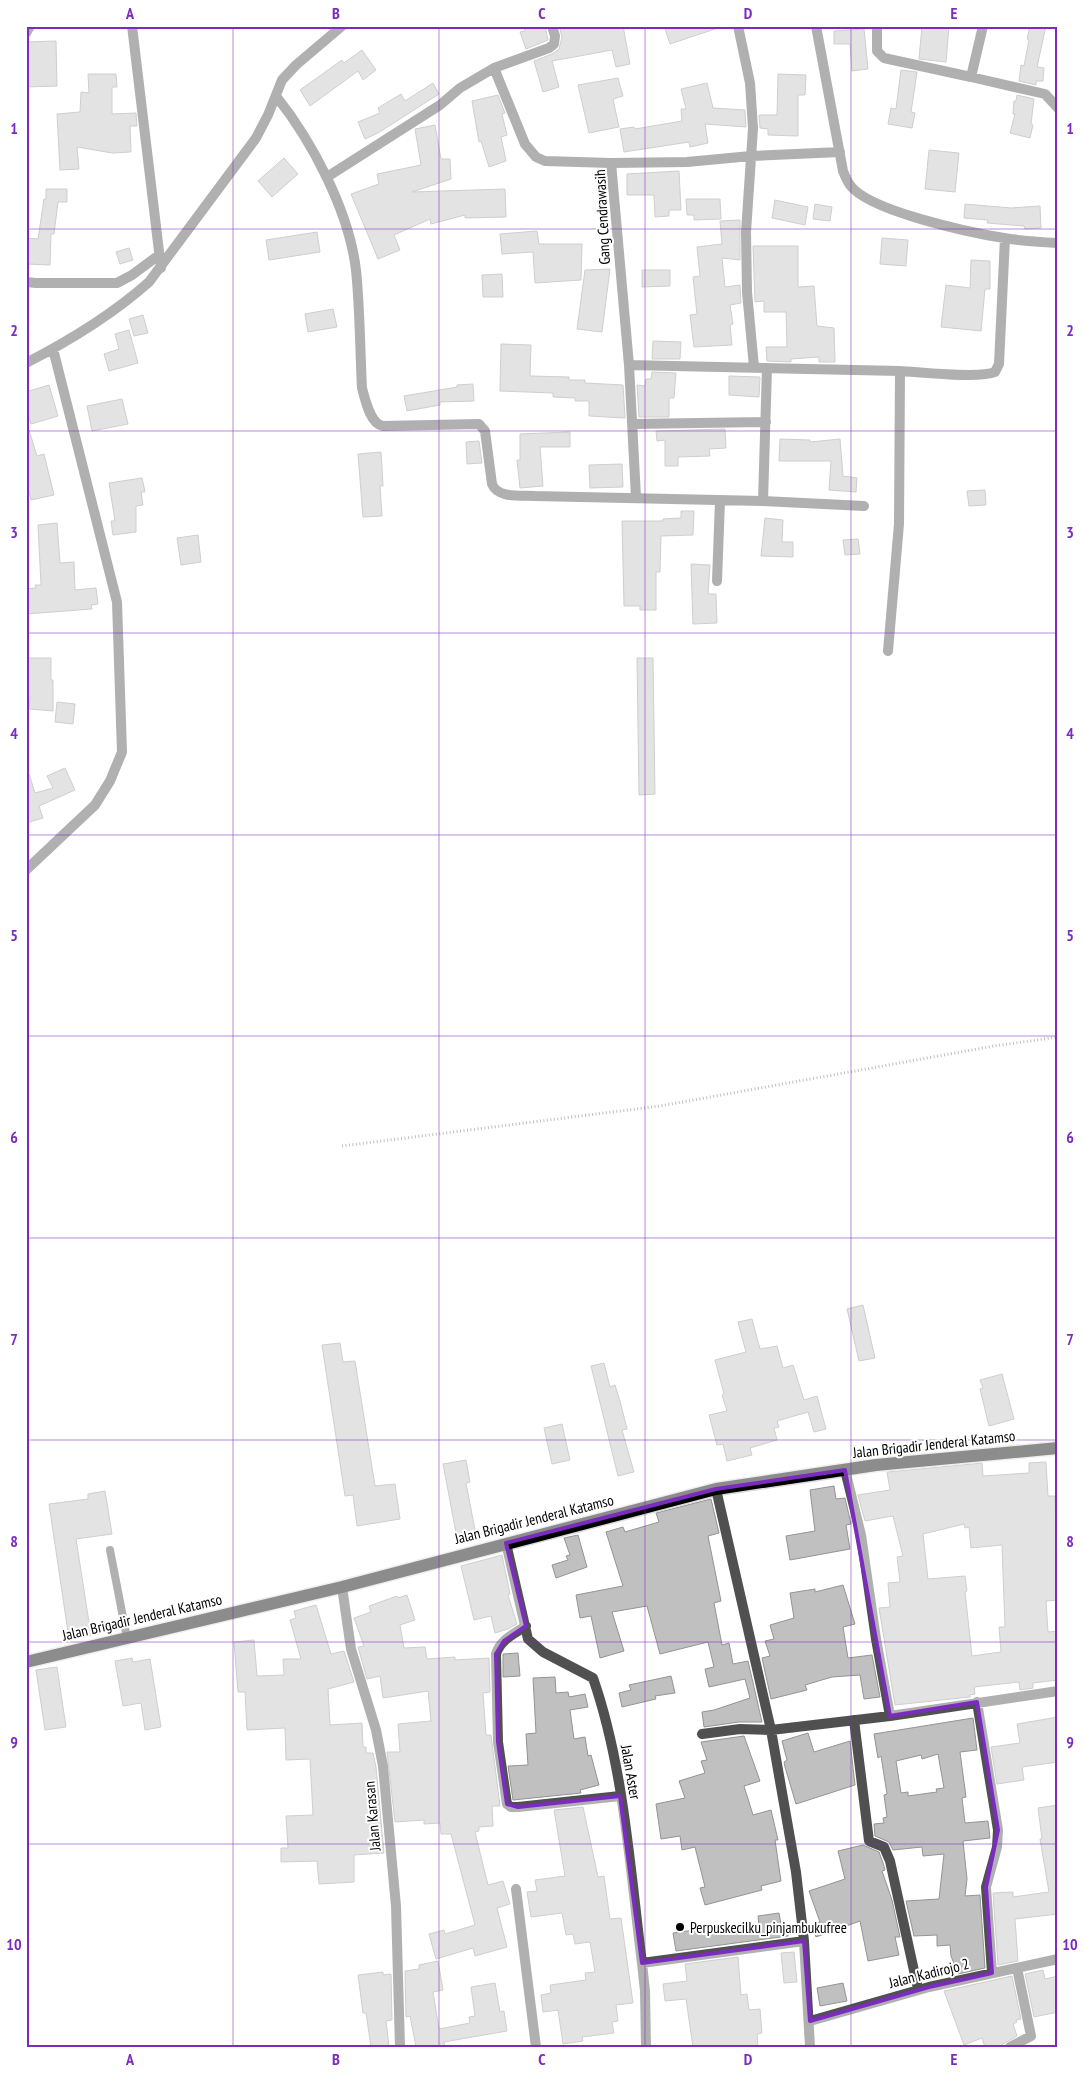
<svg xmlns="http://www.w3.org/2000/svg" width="1084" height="2073" viewBox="0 0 1084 2073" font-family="'PT Sans Narrow',sans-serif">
<rect width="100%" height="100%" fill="#fff"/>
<path fill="#c0c0c0" stroke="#949494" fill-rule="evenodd" d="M 523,26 L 545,26 L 548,40 L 526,49 L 520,32 L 525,31 Z
M 559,26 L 623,26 L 630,64 L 616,67 L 612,50 L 552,61 L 559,87 L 543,92 L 534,61 L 552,54 L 559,49 L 562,37 Z
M 664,26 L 715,26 L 715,29 L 670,44 Z
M 922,26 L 949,26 L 946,62 L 919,59 Z
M 1030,26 L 1046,26 L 1037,67 L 1044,68 L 1043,81 L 1036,81 L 1036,85 L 1019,81 L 1021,65 L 1024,66 L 1029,40 L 1027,39 Z
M 864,29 L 868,69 L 852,71 L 850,44 L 834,44 L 834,31 Z
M 56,41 L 57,86 L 26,87 L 26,42 Z
M 362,50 L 376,70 L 363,80 L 358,71 L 310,106 L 300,90 L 342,60 L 344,63 Z
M 901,70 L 917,72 L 911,112 L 915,113 L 912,128 L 888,124 L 891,108 L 896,109 Z
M 88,74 L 116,74 L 117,87 L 112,87 L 112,114 L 136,113 L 137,126 L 130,126 L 131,152 L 112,153 L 77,147 L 79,169 L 60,170 L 57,114 L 80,112 L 81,92 L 89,93 Z
M 778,74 L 806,75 L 805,95 L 798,95 L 798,136 L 768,135 L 768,129 L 760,128 L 759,115 L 777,115 Z
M 618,78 L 623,96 L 613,99 L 619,127 L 589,133 L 578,85 Z
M 433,83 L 439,94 L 378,133 L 365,139 L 358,122 L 380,113 L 378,108 L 401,94 L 405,101 Z
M 707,83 L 713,108 L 745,110 L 746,127 L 705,124 L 708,143 L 690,147 L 689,142 L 624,152 L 620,129 L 634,127 L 635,129 L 682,121 L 681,109 L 686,109 L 681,89 Z
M 498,95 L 505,113 L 502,114 L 507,135 L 501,137 L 506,161 L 489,167 L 481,141 L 479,142 L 472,101 Z
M 1017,95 L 1034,99 L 1031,124 L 1033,125 L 1030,138 L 1010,133 L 1015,114 L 1013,114 L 1014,101 L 1016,101 Z
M 435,125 L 441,159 L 450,159 L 451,179 L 412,192 L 505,189 L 506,217 L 465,218 L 465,215 L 431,224 L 430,219 L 394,235 L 400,250 L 378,259 L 351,194 L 379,184 L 377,174 L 421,165 L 415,129 Z
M 929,150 L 959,153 L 955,192 L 925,189 Z
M 284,158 L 298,174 L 272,197 L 258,181 Z
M 679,171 L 681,210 L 669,210 L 669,216 L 655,217 L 654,195 L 627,195 L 627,174 Z
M 46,189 L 67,189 L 67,202 L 58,202 L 54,234 L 51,234 L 50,265 L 26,264 L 26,238 L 38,239 L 44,199 L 46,199 Z
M 686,199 L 720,199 L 721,219 L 694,220 L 694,215 L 687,215 Z
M 775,200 L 808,207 L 805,225 L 772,218 Z
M 815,204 L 832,207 L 830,221 L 813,219 Z
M 965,204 L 1011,208 L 1040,206 L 1041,228 L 1025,229 L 1024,226 L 987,223 L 988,220 L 964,218 Z
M 740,220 L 740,260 L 722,258 L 725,287 L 740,285 L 741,303 L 730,305 L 733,324 L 730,325 L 732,345 L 694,347 L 690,315 L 697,314 L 693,277 L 700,276 L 697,247 L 722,244 L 720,221 Z
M 537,231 L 539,244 L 582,244 L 581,280 L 535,283 L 533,252 L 502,254 L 500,234 Z
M 317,232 L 320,252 L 269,260 L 266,240 Z
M 882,238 L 908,240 L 906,266 L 880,264 Z
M 753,246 L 798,246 L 798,287 L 814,286 L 817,326 L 834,328 L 835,362 L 819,362 L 819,357 L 791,359 L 791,362 L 767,361 L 766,347 L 787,347 L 786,312 L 764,312 L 764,301 L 755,302 Z
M 129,248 L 133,260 L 120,264 L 116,252 Z
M 971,260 L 990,261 L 990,289 L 985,289 L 981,331 L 941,327 L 946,285 L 970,288 Z
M 610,269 L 602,332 L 577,329 L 585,270 Z
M 642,270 L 670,270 L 670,286 L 642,287 Z
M 502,274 L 503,297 L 483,297 L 482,275 Z
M 333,309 L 337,327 L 308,332 L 305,314 Z
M 143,315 L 148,333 L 134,336 L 129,319 Z
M 129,330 L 138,363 L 109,371 L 104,354 L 119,349 L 115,334 Z
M 653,341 L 681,342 L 680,359 L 652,359 Z
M 501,344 L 531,345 L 530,376 L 569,377 L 569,380 L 585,380 L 585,383 L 623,385 L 625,418 L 589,416 L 589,401 L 575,401 L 575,398 L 553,397 L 553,393 L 500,391 Z
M 652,372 L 676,373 L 674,398 L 669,398 L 669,417 L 639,417 L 637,385 L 645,386 L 646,379 L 651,379 Z
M 729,376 L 760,377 L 759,397 L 729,395 Z
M 473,384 L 474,401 L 440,402 L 440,405 L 407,411 L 404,396 L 457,387 L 457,385 Z
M 49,385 L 58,416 L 31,424 L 26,408 L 26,392 Z
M 122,399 L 128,424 L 92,431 L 87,406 Z
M 725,429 L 726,448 L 709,449 L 710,456 L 678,457 L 678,466 L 665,466 L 665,440 L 657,441 L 656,431 Z
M 29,430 L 37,456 L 44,454 L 54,495 L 31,500 L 26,479 L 26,431 Z
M 570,432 L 570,447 L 540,447 L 543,486 L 520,488 L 517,460 L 520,460 L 520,434 Z
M 780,439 L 810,440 L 810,442 L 840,439 L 843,476 L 857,478 L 856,492 L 829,490 L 831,461 L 779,461 Z
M 479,441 L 482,463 L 467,464 L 466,442 Z
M 381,452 L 383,486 L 380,486 L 382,516 L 363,517 L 358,454 Z
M 622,464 L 623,487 L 590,488 L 589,465 Z
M 142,478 L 145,492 L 141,492 L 143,505 L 136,506 L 136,532 L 113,535 L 111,521 L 115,521 L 109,483 Z
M 985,490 L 986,505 L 969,506 L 967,491 Z
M 681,511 L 694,511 L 693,535 L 661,536 L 660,572 L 656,572 L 656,610 L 640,610 L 640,606 L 624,606 L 622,521 L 663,521 L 663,519 L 681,518 Z
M 765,518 L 783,520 L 782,542 L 793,542 L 793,557 L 761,556 Z
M 57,523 L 60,563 L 74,562 L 75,590 L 96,588 L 98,604 L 91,605 L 92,609 L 26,614 L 26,589 L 36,588 L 35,585 L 41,585 L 38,525 Z
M 198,535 L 201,562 L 181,565 L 177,538 Z
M 858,539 L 860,554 L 845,555 L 843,540 Z
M 691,564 L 710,565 L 708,594 L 716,594 L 717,623 L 693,624 Z
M 26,658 L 51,658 L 51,680 L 53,680 L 53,711 L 29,709 L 30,696 L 26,696 Z
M 637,658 L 653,658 L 655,794 L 639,795 Z
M 57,702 L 75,704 L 73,724 L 55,722 Z
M 65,768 L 75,790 L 39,806 L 43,818 L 26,823 L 26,775 L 29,774 L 35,793 L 53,788 L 47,776 Z
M 863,1305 L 875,1358 L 859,1361 L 847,1309 Z
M 752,1319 L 760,1349 L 777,1346 L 783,1368 L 793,1365 L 804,1400 L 817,1396 L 826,1429 L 814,1432 L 808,1412 L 777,1421 L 779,1427 L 774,1428 L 777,1440 L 750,1448 L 752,1455 L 727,1461 L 723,1444 L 717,1445 L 709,1415 L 727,1411 L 722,1395 L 724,1394 L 715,1360 L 746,1352 L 738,1322 Z
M 340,1343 L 343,1362 L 355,1361 L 375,1486 L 395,1484 L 400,1519 L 357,1526 L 353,1495 L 345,1496 L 322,1345 Z
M 604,1363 L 610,1387 L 615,1385 L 620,1401 L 627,1429 L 622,1430 L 634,1472 L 618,1476 L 591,1366 Z
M 1002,1374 L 1014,1419 L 989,1426 L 980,1389 L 983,1388 L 980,1380 Z
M 562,1424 L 570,1460 L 552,1464 L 544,1428 Z
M 466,1460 L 470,1482 L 466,1483 L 476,1535 L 457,1538 L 443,1464 Z
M 1046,1462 L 1048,1496 L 1055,1496 L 1056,1525 L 1058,1525 L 1058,1557 L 1056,1557 L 1058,1600 L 1046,1601 L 1048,1632 L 1058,1631 L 1058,1644 L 1056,1645 L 1058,1680 L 1033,1683 L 1033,1688 L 1020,1690 L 1019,1682 L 974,1687 L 975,1694 L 970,1695 L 970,1697 L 895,1705 L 879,1608 L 890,1607 L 888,1583 L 900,1582 L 897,1557 L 903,1556 L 893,1516 L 865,1521 L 858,1495 L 890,1490 L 887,1472 L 982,1463 L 983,1476 L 1029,1473 L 1029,1463 ZM 964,1524 L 965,1528 L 969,1527 L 971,1548 L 1002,1545 L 1005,1627 L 999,1627 L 1001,1652 L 972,1656 L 965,1592 L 967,1591 L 965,1576 L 928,1579 L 923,1534 Z
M 834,1486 L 836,1499 L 845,1498 L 851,1524 L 846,1525 L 850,1549 L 790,1560 L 786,1536 L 815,1531 L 810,1490 Z
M 105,1491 L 112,1534 L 76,1539 L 91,1635 L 69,1639 L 49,1504 L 88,1499 L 88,1494 Z
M 711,1499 L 719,1533 L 708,1536 L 721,1601 L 714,1603 L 722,1645 L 729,1643 L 733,1664 L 748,1661 L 762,1722 L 739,1722 L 704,1727 L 702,1712 L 714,1710 L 750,1698 L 745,1679 L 709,1687 L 705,1669 L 714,1667 L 708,1642 L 660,1654 L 647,1606 L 612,1612 L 624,1651 L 600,1658 L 591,1616 L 580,1618 L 576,1595 L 623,1586 L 606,1532 L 623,1527 L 625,1532 L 659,1522 L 656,1513 Z
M 578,1535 L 587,1567 L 556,1578 L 552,1565 L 568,1560 L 566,1556 L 570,1555 L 564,1538 Z
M 502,1555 L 510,1594 L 508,1595 L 517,1624 L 508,1629 L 495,1633 L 491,1616 L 474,1620 L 461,1566 Z
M 843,1585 L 855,1624 L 843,1627 L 848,1658 L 872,1655 L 880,1697 L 864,1699 L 860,1675 L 832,1677 L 805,1685 L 807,1690 L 771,1699 L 762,1658 L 770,1656 L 765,1641 L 774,1639 L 770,1625 L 794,1618 L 790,1593 L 815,1589 L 815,1592 Z
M 407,1595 L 415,1620 L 400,1625 L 404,1648 L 425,1647 L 427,1659 L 455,1657 L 455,1660 L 489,1658 L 490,1692 L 483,1693 L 486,1735 L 491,1735 L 500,1806 L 492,1806 L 493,1826 L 479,1827 L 479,1831 L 475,1832 L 488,1885 L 503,1881 L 510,1904 L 497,1908 L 507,1947 L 475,1956 L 473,1948 L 436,1959 L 429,1934 L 444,1930 L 445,1934 L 475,1925 L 451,1834 L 441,1834 L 440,1823 L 424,1824 L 424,1820 L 395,1822 L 387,1752 L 400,1752 L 398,1724 L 431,1721 L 428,1691 L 383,1698 L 380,1676 L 367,1679 L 358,1647 L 364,1646 L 354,1618 L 371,1612 L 369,1606 L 397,1596 L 398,1598 Z
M 316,1605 L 331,1654 L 344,1651 L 354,1682 L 328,1689 L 330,1725 L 362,1723 L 363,1747 L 366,1747 L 366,1753 L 373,1753 L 376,1767 L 384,1853 L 354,1855 L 354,1882 L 319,1884 L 317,1861 L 281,1862 L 281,1848 L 288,1848 L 286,1816 L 313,1815 L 310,1759 L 286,1760 L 285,1728 L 247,1730 L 245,1692 L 238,1692 L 234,1642 L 254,1640 L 257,1676 L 284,1675 L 283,1659 L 301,1659 L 290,1620 L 296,1618 L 294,1611 Z
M 518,1653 L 520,1676 L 503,1677 L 503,1654 Z
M 132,1658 L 133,1662 L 150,1659 L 161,1727 L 145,1730 L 141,1703 L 123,1706 L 115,1661 Z
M 57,1667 L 66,1727 L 45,1730 L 36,1670 Z
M 671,1676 L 675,1693 L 655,1696 L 656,1699 L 622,1707 L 619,1693 L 631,1690 L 629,1685 Z
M 555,1677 L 556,1693 L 568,1692 L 569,1697 L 585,1694 L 588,1707 L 570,1710 L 574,1739 L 585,1737 L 588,1756 L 591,1755 L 599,1785 L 580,1790 L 581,1793 L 513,1800 L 508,1766 L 528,1765 L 526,1734 L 536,1733 L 533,1678 Z
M 1058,1717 L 1058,1762 L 1022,1767 L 1024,1780 L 997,1784 L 991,1747 L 1020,1743 L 1017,1724 Z
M 973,1718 L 977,1750 L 960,1752 L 966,1797 L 962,1798 L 965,1823 L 988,1821 L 990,1838 L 963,1841 L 967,1879 L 965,1896 L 980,1895 L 985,1968 L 958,1974 L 951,1956 L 950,1945 L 937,1946 L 937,1935 L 914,1936 L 906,1901 L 939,1899 L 944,1854 L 923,1856 L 922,1847 L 893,1850 L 889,1842 L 875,1836 L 874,1824 L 884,1823 L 883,1818 L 887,1817 L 884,1795 L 887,1794 L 881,1756 L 878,1758 L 874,1734 ZM 938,1754 L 944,1788 L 936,1789 L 937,1792 L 908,1796 L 908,1792 L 901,1793 L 896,1761 L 921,1755 L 922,1759 Z
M 808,1733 L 814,1752 L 850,1741 L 855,1785 L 796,1804 L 785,1767 L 784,1762 L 787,1760 L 782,1741 Z
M 744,1736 L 760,1781 L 744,1786 L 753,1815 L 771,1810 L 778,1840 L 775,1840 L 781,1881 L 761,1886 L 762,1890 L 705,1905 L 700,1888 L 705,1887 L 695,1847 L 682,1850 L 680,1836 L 661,1839 L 656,1804 L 685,1798 L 679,1781 L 705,1773 L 701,1761 L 707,1760 L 701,1742 Z
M 1058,1805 L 1058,1914 L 1015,1919 L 1018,1961 L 998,1965 L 993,1893 L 1013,1892 L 1013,1897 L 1049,1892 L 1040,1839 L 1042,1839 L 1038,1808 Z
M 583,1807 L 598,1877 L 604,1876 L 610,1919 L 621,1918 L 633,2003 L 616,2005 L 618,2021 L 612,2022 L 614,2033 L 582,2037 L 583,2041 L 563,2044 L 558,2010 L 543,2012 L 541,1995 L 551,1993 L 550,1985 L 586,1980 L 585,1973 L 595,1972 L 590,1942 L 575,1944 L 573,1934 L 566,1935 L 562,1913 L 531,1917 L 527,1892 L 537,1891 L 535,1880 L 565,1876 L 554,1810 Z
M 863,1845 L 879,1852 L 883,1863 L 885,1870 L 882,1871 L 892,1900 L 900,1937 L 895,1937 L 899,1955 L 868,1961 L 860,1921 L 816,1937 L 812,1925 L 820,1922 L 809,1891 L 845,1879 L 838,1851 Z
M 779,1913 L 781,1924 L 786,1924 L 788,1936 L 676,1951 L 673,1933 L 723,1926 L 723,1929 L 759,1925 L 758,1916 Z
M 794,1952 L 797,1982 L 784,1983 L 781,1953 Z
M 738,1957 L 741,1995 L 747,1994 L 749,2010 L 760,2009 L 762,2033 L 757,2034 L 758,2047 L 693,2047 L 686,1999 L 665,2001 L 663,1984 L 687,1981 L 685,1964 Z
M 438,1961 L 443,1990 L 433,1992 L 439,2029 L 470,2023 L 469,2017 L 475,2016 L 471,1987 L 495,1983 L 500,2012 L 504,2011 L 507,2031 L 444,2042 L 445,2047 L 416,2047 L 410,2016 L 406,2017 L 405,1971 L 419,1969 L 419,1965 Z
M 1043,1970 L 1045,1979 L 1058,1976 L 1058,2012 L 1034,2017 L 1025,1974 Z
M 383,1972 L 383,1975 L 391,1974 L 392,2020 L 386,2021 L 389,2047 L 371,2047 L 366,2013 L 363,2013 L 358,1975 Z
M 1012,1976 L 1021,2019 L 1016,2020 L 1017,2022 L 1013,2024 L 1017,2036 L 998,2047 L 985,2047 L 982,2038 L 964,2045 L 944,1991 Z
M 843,1983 L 847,2001 L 820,2006 L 817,1988 Z"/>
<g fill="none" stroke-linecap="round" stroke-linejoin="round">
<defs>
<path id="primary" d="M 26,1662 L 342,1587 L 716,1489 L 876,1465 L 1058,1448"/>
</defs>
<use href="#primary" stroke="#dbdbdb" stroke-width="15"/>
<path stroke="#727272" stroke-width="3" stroke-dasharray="1 2.5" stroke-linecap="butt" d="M 342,1146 L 660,1106 L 994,1046 L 1058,1037"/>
<path stroke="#505050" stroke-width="8" d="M 110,1550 L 127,1638"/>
<path stroke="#505050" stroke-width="10" d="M 132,26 L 161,268
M 738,26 L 750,83 L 753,128 L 746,232 L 747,292 L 754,367
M 816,26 L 843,171 C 845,176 847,181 850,185 C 868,211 972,233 1004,238 C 1022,241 1040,242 1058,243
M 877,26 L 877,51 L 884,58 L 971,77
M 983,26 L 971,77 L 1045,94 L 1058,108
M 26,33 L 30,26
M 494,68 L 549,48 L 554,44 L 555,36 L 552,26
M 276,96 C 312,141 349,211 356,270 C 360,309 360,349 362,388 C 365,399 370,424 383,426 L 479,424 L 485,431 L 492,484 C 498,499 522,495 535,496 L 763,501 L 767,368
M 327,177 L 440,105 L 460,88 L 494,68 L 525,144 L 536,157 L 545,161 L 611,163
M 26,282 L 36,283 L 117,283 L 132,275 L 159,255
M 26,363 C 69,341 113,314 149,282 L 256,138 L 268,115 L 282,80 L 296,65 L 342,26
M 629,365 L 900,371
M 632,424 L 766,422
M 636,497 L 629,365 L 611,163 L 687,162 L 751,156 L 840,152
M 763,501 L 864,506
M 717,581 L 720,501
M 888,651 L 899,524 L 900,371 C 920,372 979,379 995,372 L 999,364 L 1005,238
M 26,870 L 95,805 L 110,781 L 122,752 L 117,602 L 53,349
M 845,1470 L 861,1535 L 876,1639 L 890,1716
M 716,1489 L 771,1730 L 796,1872 L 804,1941 L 810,2047
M 506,1543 L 528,1639 L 543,1652 L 593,1678 C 624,1767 630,1869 642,1963 L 645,1991 L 646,2047
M 342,1587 L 351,1649 L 376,1730 L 383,1766 L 396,1906 L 400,2047
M 526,1626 C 514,1634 500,1640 496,1654 L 498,1742 L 507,1804 L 511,1807 L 518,1807 L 620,1796
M 977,1702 L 998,1830 L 997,1847 L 986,1887 L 992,1973
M 854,1720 L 869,1841 L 884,1847 L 890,1861 L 918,1989
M 702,1734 L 740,1729 L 771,1730 L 890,1716 L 1058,1691
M 516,1889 L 536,2047
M 642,1963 L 804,1941
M 810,2021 L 929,1987 L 1058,1959
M 1010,2047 L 1031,2036 L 1017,1968"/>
<use href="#primary" stroke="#000" stroke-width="12"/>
</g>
<path d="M0 0H1084V2073H0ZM 845,1470 L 890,1716 L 977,1702 L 998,1830 L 986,1887 L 992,1973 L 929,1987 L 810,2021 L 804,1941 L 642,1963 L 620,1796 L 518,1807 L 507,1804 L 498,1742 L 496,1654 L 504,1641 L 526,1626 L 506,1543 L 716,1489 Z" fill="#fff" fill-opacity=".55" fill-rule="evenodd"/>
<path fill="none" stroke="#7b2cbf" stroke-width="4" stroke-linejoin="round" d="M 845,1470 L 890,1716 L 977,1702 L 998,1830 L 986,1887 L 992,1973 L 929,1987 L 810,2021 L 804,1941 L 642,1963 L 620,1796 L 518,1807 L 507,1804 L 498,1742 L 496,1654 L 504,1641 L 526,1626 L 506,1543 L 716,1489 Z"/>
<path fill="none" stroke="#7b2cbf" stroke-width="1" stroke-opacity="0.55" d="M 233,26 L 233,2047M 439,26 L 439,2047M 645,26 L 645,2047M 851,26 L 851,2047M 26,229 L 1058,229M 26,431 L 1058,431M 26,633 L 1058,633M 26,835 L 1058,835M 26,1036 L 1058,1036M 26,1238 L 1058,1238M 26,1440 L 1058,1440M 26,1642 L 1058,1642M 26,1844 L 1058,1844"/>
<circle fill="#000" stroke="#fff" stroke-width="2" cx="680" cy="1927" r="5"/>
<g text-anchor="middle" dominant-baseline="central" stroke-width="4" stroke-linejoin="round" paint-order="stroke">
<g font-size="15" fill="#000" stroke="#fff">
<text transform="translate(602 217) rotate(-93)">Gang Cendrawasih</text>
<text transform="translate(934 1444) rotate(-6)">Jalan Brigadir Jenderal Katamso</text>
<text transform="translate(534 1519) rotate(-14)">Jalan Brigadir Jenderal Katamso</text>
<text transform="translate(142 1617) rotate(-13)">Jalan Brigadir Jenderal Katamso</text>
<text transform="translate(631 1772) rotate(80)">Jalan Aster</text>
<text transform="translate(372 1816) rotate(-95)">Jalan Karasan</text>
<text transform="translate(929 1973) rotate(-14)">Jalan Kadirojo 2</text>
</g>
<g font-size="15" fill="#000" stroke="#fff" text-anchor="start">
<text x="690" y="1927">Perpuskecilku_pinjambukufree</text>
</g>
</g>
<rect width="1084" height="2073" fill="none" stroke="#ffffff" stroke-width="55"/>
<rect x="28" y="28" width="1028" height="2018" fill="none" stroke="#7b2cbf" stroke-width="2"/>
<g font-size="16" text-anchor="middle" font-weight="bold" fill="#7b2cbf">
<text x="130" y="19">A</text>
<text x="336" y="19">B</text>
<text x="542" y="19">C</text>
<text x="748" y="19">D</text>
<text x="954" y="19">E</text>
<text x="14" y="134">1</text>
<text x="1070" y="134">1</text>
<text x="14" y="336">2</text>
<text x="1070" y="336">2</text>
<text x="14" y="538">3</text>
<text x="1070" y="538">3</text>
<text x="14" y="739">4</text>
<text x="1070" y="739">4</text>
<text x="14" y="941">5</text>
<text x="1070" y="941">5</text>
<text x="14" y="1143">6</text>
<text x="1070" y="1143">6</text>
<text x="14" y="1345">7</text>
<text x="1070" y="1345">7</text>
<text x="14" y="1547">8</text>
<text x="1070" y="1547">8</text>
<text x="14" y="1748">9</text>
<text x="1070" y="1748">9</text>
<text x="14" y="1950">10</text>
<text x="1070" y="1950">10</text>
<text x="130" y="2065">A</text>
<text x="336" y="2065">B</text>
<text x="542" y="2065">C</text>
<text x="748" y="2065">D</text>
<text x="954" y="2065">E</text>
</g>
</svg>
